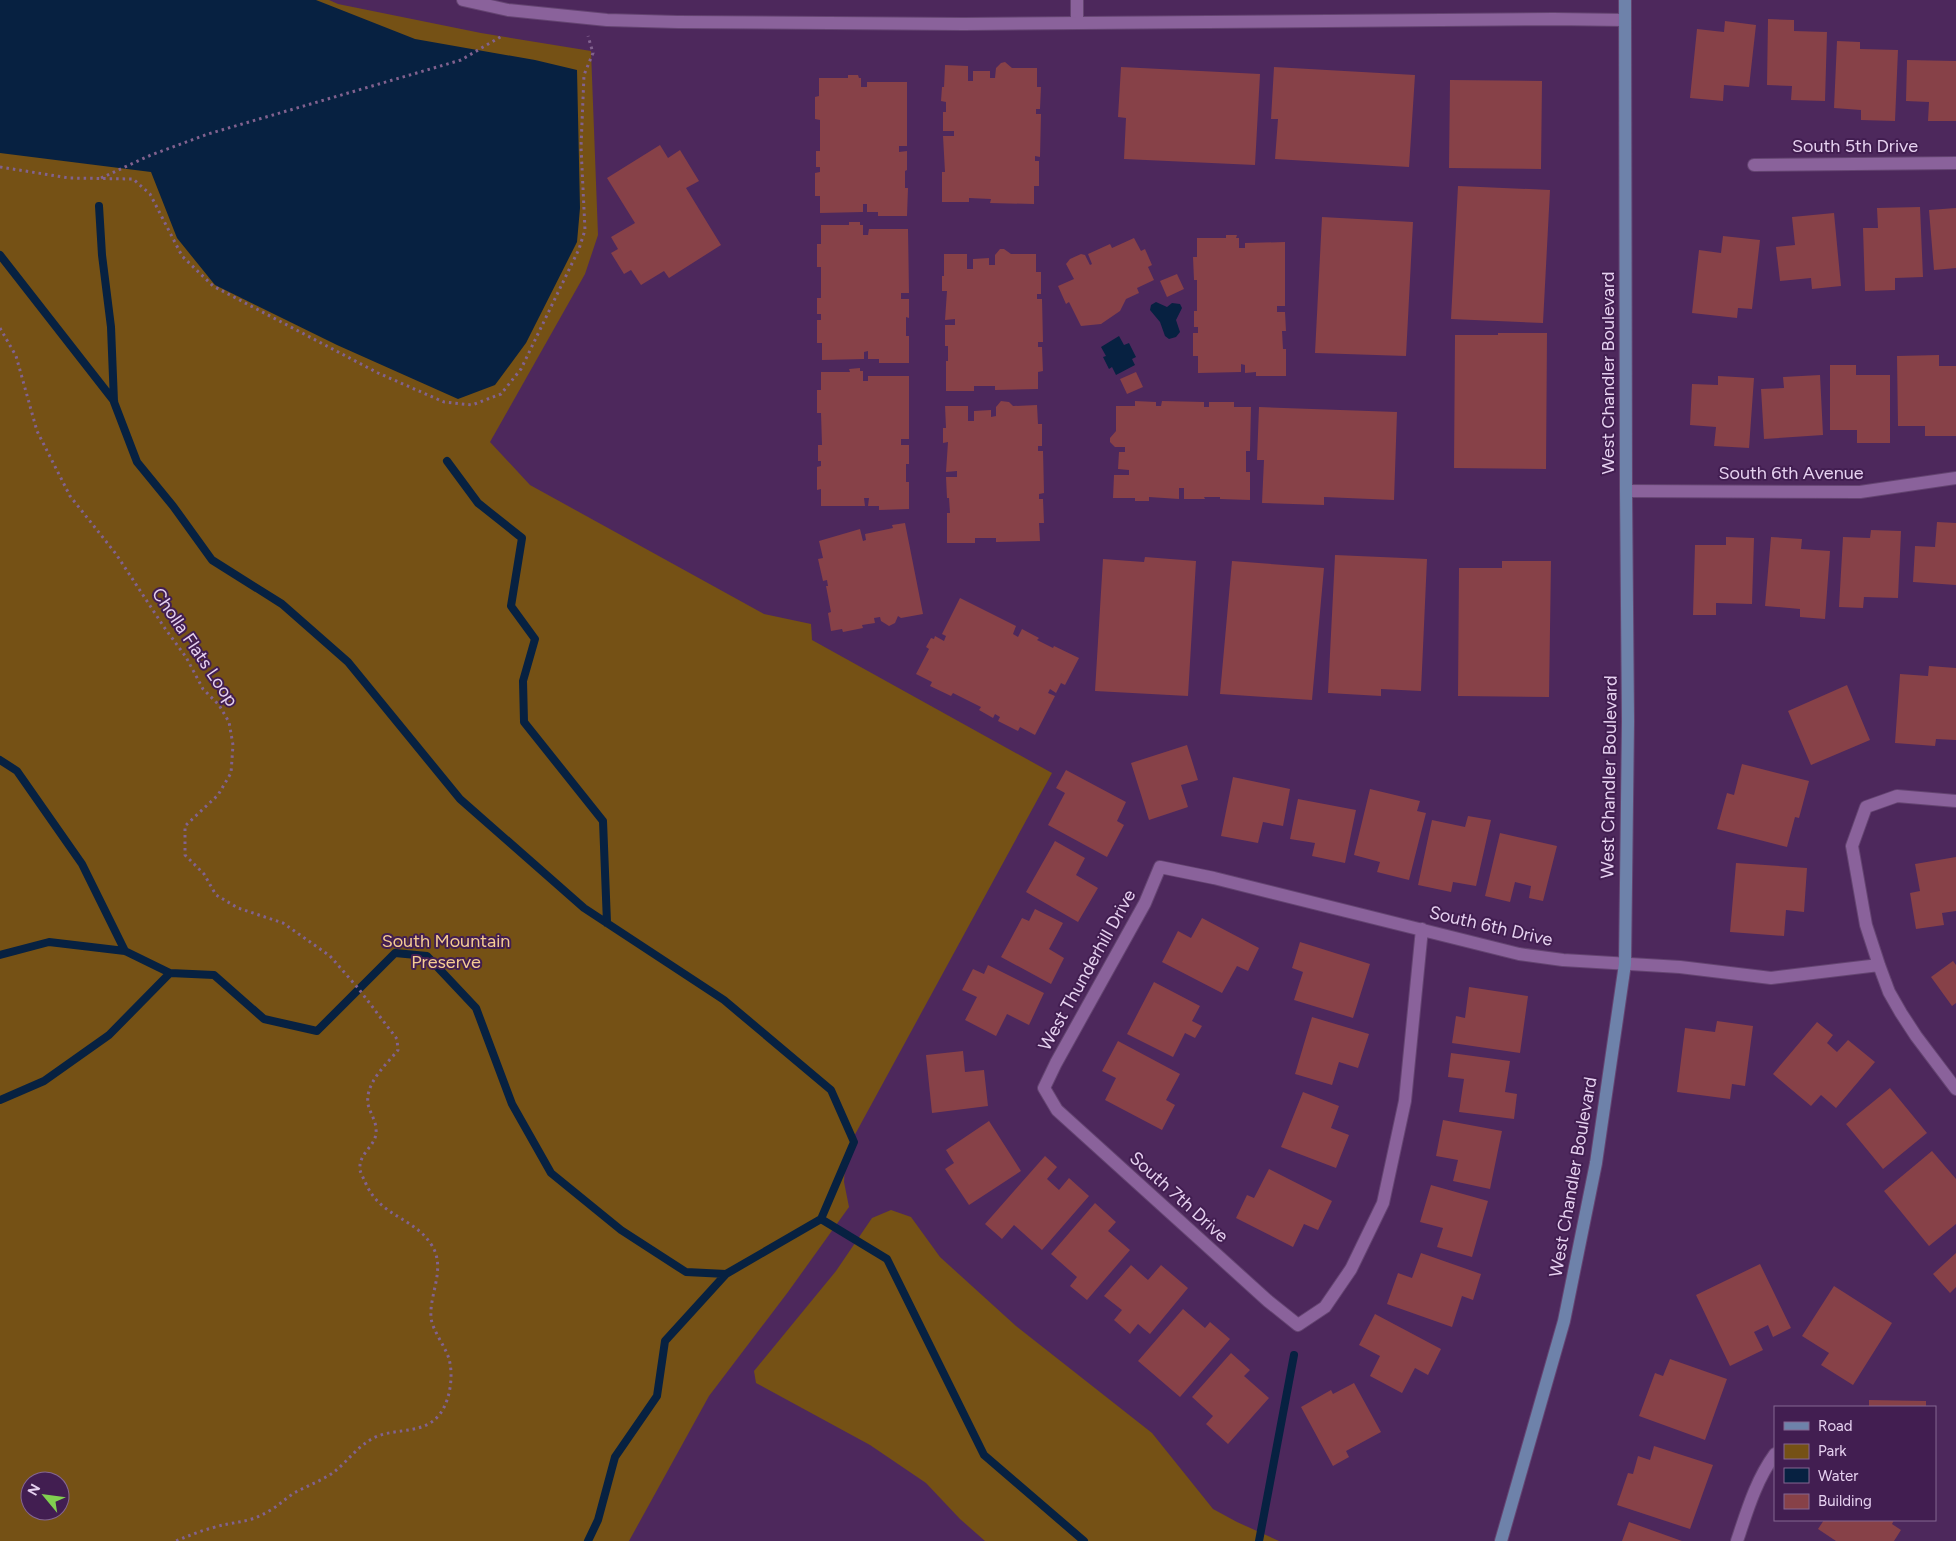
<svg xmlns="http://www.w3.org/2000/svg" width="1956" height="1541" viewBox="0 0 1956 1541" font-family="Figtree,sans-serif">
<rect width="100%" height="100%" fill="#4d285c"/>
<path fill="#755115" fill-rule="evenodd" d="M 0,0 L 329,0 L 338,4 L 481,33 L 591,51 L 598,235 L 585,274 L 490,442 L 530,485 L 764,614 L 811,624 L 812,640 L 1052,773 L 846,1151 L 844,1182 L 849,1207 L 788,1292 L 709,1396 L 629,1541 L 0,1541 ZM 30,1481 L 60,1481 L 60,1511 L 30,1511 Z
M 891,1210 L 911,1217 L 940,1257 L 1016,1326 L 1152,1433 L 1213,1509 L 1237,1522 L 1279,1541 L 985,1541 L 960,1519 L 926,1483 L 870,1445 L 756,1383 L 754,1371 L 836,1271 L 872,1218 Z"/>
<path fill="#072141" d="M 0,0 L 316,0 L 415,39 L 535,60 L 577,70 L 580,208 L 577,242 L 526,343 L 495,385 L 458,399 L 337,345 L 215,285 L 177,238 L 151,172 L 0,153 Z
M 1156,302 L 1167,307 L 1172,303 L 1180,304 L 1182,308 L 1176,320 L 1180,332 L 1176,337 L 1169,339 L 1165,336 L 1160,322 L 1150,310 L 1151,305 Z
M 1119,336 L 1124,345 L 1129,343 L 1136,357 L 1132,359 L 1135,365 L 1116,375 L 1112,367 L 1109,369 L 1103,357 L 1106,356 L 1101,347 Z"/>
<g fill="none" stroke-linecap="round" stroke-linejoin="round">
<path stroke="#072141" stroke-width="8" d="M 99,206 L 102,255 L 111,327 L 114,402 L 137,462 L 173,506 L 212,560 L 282,604 L 348,662 L 460,799 L 584,908 L 724,1000 L 831,1090 L 854,1142 L 821,1219 L 887,1259 L 984,1455 L 1084,1541
M 0,255 L 114,401
M 447,461 L 478,503 L 522,538 L 511,606 L 535,639 L 523,681 L 524,722 L 603,821 L 607,923
M 0,760 L 17,771 L 82,864 L 125,951
M 0,955 L 49,942 L 125,951 L 170,973
M 0,1100 L 44,1081 L 109,1035 L 170,973 L 214,975 L 264,1019 L 317,1031 L 395,953 L 427,956 L 476,1008 L 512,1104 L 551,1173 L 621,1230 L 686,1272 L 726,1274 L 821,1219
M 588,1541 L 598,1520 L 615,1457 L 657,1396 L 665,1341 L 726,1274
M 1259,1541 L 1294,1355"/>
</g>
<path fill="#874148" d="M 1768,19 L 1794,20 L 1794,31 L 1827,32 L 1825,101 L 1791,100 L 1792,86 L 1767,85 Z
M 1725,21 L 1756,25 L 1749,87 L 1724,85 L 1723,101 L 1690,98 L 1697,29 L 1724,32 Z
M 1837,41 L 1860,42 L 1860,49 L 1898,50 L 1895,121 L 1861,120 L 1861,110 L 1834,108 Z
M 1907,60 L 1956,61 L 1956,121 L 1928,121 L 1929,102 L 1906,101 Z
M 1005,62 L 1012,68 L 1037,68 L 1037,87 L 1041,87 L 1040,109 L 1036,109 L 1036,114 L 1041,114 L 1040,157 L 1035,156 L 1035,161 L 1039,161 L 1039,186 L 1034,186 L 1034,204 L 990,203 L 991,199 L 969,198 L 969,202 L 942,202 L 942,172 L 945,172 L 943,136 L 954,136 L 954,131 L 943,131 L 943,112 L 946,112 L 946,102 L 941,101 L 942,87 L 944,87 L 945,65 L 968,66 L 968,81 L 973,81 L 973,71 L 990,71 L 990,78 L 995,78 L 996,68 L 1001,63 Z
M 1121,67 L 1260,74 L 1255,165 L 1124,159 L 1126,118 L 1118,117 Z
M 1274,67 L 1415,75 L 1409,167 L 1275,159 L 1278,119 L 1271,119 Z
M 848,75 L 858,75 L 859,78 L 861,78 L 861,87 L 867,87 L 867,82 L 907,82 L 907,146 L 899,146 L 899,152 L 907,151 L 907,170 L 905,171 L 905,188 L 908,188 L 907,216 L 878,216 L 878,212 L 867,212 L 867,204 L 863,204 L 863,212 L 820,213 L 820,196 L 815,196 L 815,173 L 820,172 L 820,167 L 816,167 L 816,151 L 820,151 L 820,120 L 815,119 L 815,97 L 819,96 L 819,78 L 848,78 Z
M 1450,80 L 1542,81 L 1541,169 L 1449,168 Z
M 660,145 L 668,158 L 680,150 L 699,181 L 686,188 L 721,245 L 669,278 L 664,271 L 641,285 L 631,270 L 624,274 L 611,253 L 618,249 L 611,237 L 635,223 L 607,178 Z
M 1458,186 L 1550,190 L 1543,323 L 1451,319 Z
M 1920,207 L 1923,277 L 1895,278 L 1895,290 L 1865,291 L 1863,228 L 1878,228 L 1877,208 Z
M 1956,208 L 1956,268 L 1934,270 L 1929,210 Z
M 1834,213 L 1841,286 L 1812,289 L 1811,278 L 1780,281 L 1776,247 L 1795,245 L 1792,217 Z
M 1322,217 L 1413,222 L 1406,356 L 1315,353 Z
M 849,222 L 860,222 L 860,225 L 863,225 L 863,235 L 868,235 L 869,229 L 908,229 L 909,293 L 901,293 L 901,299 L 909,299 L 909,318 L 906,317 L 906,336 L 909,336 L 909,363 L 879,363 L 879,359 L 868,359 L 868,351 L 864,352 L 864,359 L 822,360 L 822,343 L 817,343 L 817,320 L 821,320 L 821,314 L 817,314 L 817,298 L 821,298 L 821,267 L 817,267 L 817,244 L 821,244 L 821,225 L 849,225 Z
M 1226,235 L 1237,235 L 1236,238 L 1239,238 L 1239,248 L 1245,248 L 1245,243 L 1285,242 L 1285,306 L 1277,306 L 1277,312 L 1285,312 L 1286,331 L 1282,331 L 1283,349 L 1286,349 L 1286,376 L 1256,376 L 1256,372 L 1245,373 L 1245,365 L 1241,364 L 1241,372 L 1198,373 L 1198,356 L 1193,356 L 1193,333 L 1198,333 L 1198,327 L 1194,327 L 1194,311 L 1197,311 L 1197,280 L 1194,280 L 1193,257 L 1197,257 L 1197,238 L 1226,238 Z
M 1723,236 L 1760,240 L 1752,309 L 1738,308 L 1737,318 L 1692,313 L 1699,250 L 1721,253 Z
M 1134,238 L 1141,251 L 1145,249 L 1152,265 L 1148,267 L 1154,280 L 1137,288 L 1139,293 L 1126,299 L 1120,311 L 1101,324 L 1081,326 L 1069,302 L 1066,304 L 1058,286 L 1074,279 L 1066,264 L 1070,259 L 1081,254 L 1085,255 L 1090,265 L 1092,264 L 1088,254 L 1110,244 L 1112,248 Z
M 1000,249 L 1004,249 L 1011,254 L 1036,254 L 1036,272 L 1041,272 L 1041,294 L 1037,294 L 1037,299 L 1042,299 L 1043,342 L 1038,342 L 1038,347 L 1042,347 L 1043,371 L 1038,372 L 1038,389 L 995,390 L 995,386 L 974,386 L 974,391 L 946,391 L 946,361 L 948,361 L 948,346 L 945,346 L 945,325 L 955,325 L 955,319 L 945,320 L 947,291 L 942,291 L 942,276 L 944,276 L 944,254 L 967,254 L 967,269 L 973,269 L 973,259 L 989,258 L 989,265 L 995,265 L 995,255 Z
M 1177,274 L 1184,289 L 1167,297 L 1160,281 Z
M 1498,333 L 1547,333 L 1546,469 L 1454,468 L 1455,335 L 1498,335 Z
M 1939,355 L 1939,366 L 1956,366 L 1956,436 L 1925,436 L 1925,426 L 1898,426 L 1897,356 Z
M 1830,365 L 1856,365 L 1856,375 L 1890,375 L 1890,443 L 1857,443 L 1857,430 L 1830,430 Z
M 860,368 L 860,371 L 863,371 L 863,381 L 868,381 L 868,376 L 909,376 L 909,439 L 901,439 L 901,445 L 909,445 L 909,464 L 906,464 L 906,482 L 909,482 L 909,509 L 879,510 L 879,506 L 868,506 L 869,498 L 864,498 L 865,506 L 821,506 L 821,489 L 817,490 L 817,467 L 821,466 L 821,461 L 818,461 L 818,445 L 822,445 L 821,413 L 817,413 L 817,390 L 821,390 L 821,372 L 850,372 L 849,369 Z
M 1136,372 L 1143,387 L 1127,394 L 1120,379 Z
M 1820,375 L 1823,435 L 1764,439 L 1761,389 L 1784,388 L 1783,377 Z
M 1718,376 L 1754,378 L 1749,448 L 1714,446 L 1716,427 L 1690,425 L 1692,384 L 1718,385 Z
M 1001,401 L 1009,402 L 1013,406 L 1037,405 L 1038,424 L 1042,424 L 1042,446 L 1038,446 L 1038,451 L 1043,451 L 1044,493 L 1039,494 L 1039,499 L 1043,499 L 1044,523 L 1039,523 L 1040,541 L 996,542 L 996,538 L 975,538 L 975,543 L 947,543 L 947,513 L 950,513 L 949,498 L 947,498 L 946,477 L 957,477 L 957,471 L 946,472 L 948,442 L 943,443 L 943,428 L 946,428 L 945,406 L 968,406 L 968,421 L 974,421 L 974,411 L 991,410 L 991,417 L 996,416 L 996,407 Z
M 1135,401 L 1156,402 L 1156,406 L 1161,406 L 1162,401 L 1204,402 L 1204,407 L 1209,407 L 1209,402 L 1234,402 L 1234,407 L 1251,407 L 1250,451 L 1246,451 L 1246,472 L 1250,472 L 1250,500 L 1220,499 L 1220,497 L 1204,497 L 1205,499 L 1184,499 L 1184,488 L 1179,488 L 1179,499 L 1149,497 L 1149,501 L 1135,501 L 1135,498 L 1113,498 L 1114,475 L 1129,475 L 1129,470 L 1118,469 L 1119,452 L 1125,452 L 1125,447 L 1115,447 L 1110,442 L 1110,438 L 1116,431 L 1116,406 L 1135,406 Z
M 1259,407 L 1397,412 L 1394,500 L 1324,497 L 1324,505 L 1262,503 L 1264,460 L 1257,460 Z
M 1937,522 L 1956,523 L 1956,585 L 1913,582 L 1915,546 L 1935,547 Z
M 905,523 L 923,614 L 901,618 L 898,616 L 895,623 L 889,626 L 881,621 L 880,617 L 874,618 L 875,623 L 862,625 L 863,628 L 843,632 L 842,629 L 831,631 L 828,613 L 831,612 L 826,586 L 828,586 L 827,580 L 823,581 L 818,559 L 823,558 L 819,541 L 860,529 L 863,541 L 866,540 L 865,534 L 893,528 L 892,525 Z
M 1871,530 L 1901,531 L 1898,598 L 1864,597 L 1863,608 L 1839,607 L 1843,537 L 1870,538 Z
M 1726,537 L 1754,538 L 1752,604 L 1716,603 L 1716,615 L 1693,615 L 1695,545 L 1726,545 Z
M 1771,537 L 1802,539 L 1801,549 L 1830,551 L 1825,619 L 1800,617 L 1800,609 L 1765,606 Z
M 1335,555 L 1427,559 L 1421,691 L 1381,689 L 1381,696 L 1328,693 Z
M 1145,557 L 1196,561 L 1188,696 L 1095,691 L 1103,559 L 1144,562 Z
M 1232,561 L 1324,568 L 1312,700 L 1220,694 Z
M 1502,561 L 1551,561 L 1549,697 L 1458,696 L 1459,568 L 1502,568 Z
M 960,598 L 1016,626 L 1013,634 L 1018,637 L 1022,629 L 1039,638 L 1037,640 L 1053,648 L 1054,646 L 1079,658 L 1065,685 L 1061,683 L 1056,693 L 1050,689 L 1048,693 L 1055,696 L 1035,735 L 1020,727 L 1018,731 L 998,721 L 1000,717 L 995,714 L 993,718 L 979,710 L 981,707 L 953,693 L 951,696 L 930,686 L 932,682 L 916,674 L 929,649 L 926,647 L 931,638 L 934,639 L 935,636 L 944,641 L 946,636 L 942,634 Z
M 1929,666 L 1956,668 L 1956,740 L 1936,739 L 1935,746 L 1895,743 L 1900,674 L 1928,676 Z
M 1847,685 L 1870,740 L 1811,765 L 1788,711 Z
M 1187,745 L 1198,780 L 1181,785 L 1188,807 L 1149,820 L 1131,763 Z
M 1742,764 L 1809,781 L 1799,818 L 1795,817 L 1787,847 L 1717,829 L 1727,793 L 1734,795 Z
M 1066,770 L 1126,802 L 1117,821 L 1124,825 L 1107,857 L 1048,825 L 1065,793 L 1056,788 Z
M 1233,777 L 1290,789 L 1283,826 L 1263,822 L 1258,843 L 1221,836 Z
M 1370,789 L 1420,801 L 1417,811 L 1426,813 L 1409,880 L 1377,872 L 1380,862 L 1354,855 Z
M 1298,799 L 1356,810 L 1345,863 L 1312,856 L 1315,843 L 1290,839 Z
M 1468,816 L 1491,820 L 1476,886 L 1453,882 L 1451,892 L 1418,885 L 1432,820 L 1465,827 Z
M 1500,833 L 1557,846 L 1543,901 L 1529,898 L 1531,886 L 1515,882 L 1510,902 L 1485,896 Z
M 1055,841 L 1085,858 L 1076,875 L 1098,888 L 1078,922 L 1026,892 Z
M 1956,857 L 1956,911 L 1942,913 L 1944,925 L 1916,929 L 1910,893 L 1920,891 L 1915,864 Z
M 1736,863 L 1807,868 L 1804,912 L 1786,910 L 1784,936 L 1730,932 Z
M 1035,909 L 1063,923 L 1049,949 L 1064,958 L 1051,984 L 1001,957 L 1022,918 L 1029,921 Z
M 1202,918 L 1259,948 L 1248,971 L 1237,966 L 1222,993 L 1162,962 L 1178,931 L 1191,938 Z
M 1300,942 L 1370,964 L 1353,1018 L 1294,1000 L 1303,972 L 1292,968 Z
M 1953,961 L 1956,965 L 1956,1003 L 1952,1006 L 1931,977 Z
M 988,965 L 1044,993 L 1029,1025 L 1007,1014 L 996,1036 L 965,1020 L 977,997 L 962,990 L 973,969 L 984,974 Z
M 1154,982 L 1200,1006 L 1192,1021 L 1202,1026 L 1195,1038 L 1185,1033 L 1173,1057 L 1127,1034 Z
M 1469,987 L 1528,996 L 1520,1053 L 1452,1043 L 1456,1016 L 1465,1018 Z
M 1312,1017 L 1369,1034 L 1358,1068 L 1339,1062 L 1332,1085 L 1295,1074 Z
M 1717,1021 L 1753,1026 L 1745,1086 L 1732,1084 L 1730,1099 L 1677,1092 L 1685,1028 L 1715,1032 Z
M 1817,1022 L 1833,1035 L 1827,1043 L 1837,1052 L 1848,1040 L 1875,1062 L 1836,1108 L 1821,1095 L 1811,1106 L 1773,1074 Z
M 1118,1041 L 1180,1074 L 1166,1100 L 1175,1105 L 1162,1130 L 1105,1100 L 1116,1078 L 1102,1071 Z
M 963,1051 L 965,1072 L 984,1070 L 988,1106 L 932,1113 L 926,1055 Z
M 1451,1053 L 1510,1061 L 1505,1092 L 1517,1094 L 1514,1119 L 1459,1112 L 1464,1079 L 1448,1077 Z
M 1890,1088 L 1927,1133 L 1883,1169 L 1846,1124 Z
M 1303,1092 L 1339,1106 L 1331,1128 L 1349,1135 L 1336,1168 L 1281,1147 Z
M 1443,1120 L 1502,1131 L 1490,1189 L 1453,1181 L 1458,1160 L 1436,1156 Z
M 989,1121 L 1021,1171 L 969,1205 L 945,1169 L 954,1163 L 946,1150 Z
M 1932,1151 L 1956,1179 L 1956,1224 L 1929,1246 L 1884,1191 Z
M 1045,1156 L 1057,1167 L 1047,1179 L 1059,1190 L 1069,1178 L 1089,1196 L 1042,1250 L 1014,1225 L 1002,1239 L 985,1224 Z
M 1269,1169 L 1332,1201 L 1318,1230 L 1304,1224 L 1293,1247 L 1236,1218 L 1247,1195 L 1254,1198 Z
M 1431,1185 L 1488,1201 L 1472,1257 L 1437,1247 L 1443,1228 L 1420,1222 Z
M 1095,1203 L 1116,1222 L 1108,1231 L 1130,1250 L 1087,1300 L 1070,1286 L 1077,1277 L 1051,1254 Z
M 1421,1253 L 1481,1274 L 1473,1300 L 1462,1296 L 1452,1327 L 1387,1304 L 1398,1273 L 1412,1278 Z
M 1956,1253 L 1956,1287 L 1950,1293 L 1933,1274 Z
M 1760,1264 L 1791,1328 L 1773,1337 L 1768,1325 L 1754,1332 L 1763,1350 L 1730,1366 L 1696,1295 Z
M 1131,1265 L 1148,1280 L 1161,1265 L 1188,1288 L 1150,1334 L 1138,1324 L 1130,1334 L 1114,1320 L 1122,1310 L 1104,1296 Z
M 1834,1286 L 1892,1323 L 1853,1385 L 1821,1365 L 1829,1353 L 1802,1336 Z
M 1183,1309 L 1205,1328 L 1210,1322 L 1230,1339 L 1180,1397 L 1138,1361 Z
M 1375,1314 L 1441,1349 L 1428,1375 L 1415,1368 L 1402,1393 L 1370,1376 L 1380,1356 L 1359,1345 Z
M 1231,1353 L 1250,1370 L 1244,1376 L 1269,1398 L 1228,1444 L 1206,1424 L 1213,1416 L 1192,1397 Z
M 1670,1359 L 1727,1379 L 1705,1440 L 1639,1416 L 1655,1373 L 1663,1376 Z
M 1354,1383 L 1381,1432 L 1346,1451 L 1349,1457 L 1333,1466 L 1301,1407 L 1331,1390 L 1333,1394 Z
M 1869,1400 L 1926,1401 L 1926,1407 L 1869,1407 Z
M 1654,1446 L 1713,1465 L 1690,1529 L 1617,1505 L 1628,1473 L 1633,1474 L 1638,1456 L 1650,1460 Z
M 1824,1520 L 1894,1520 L 1892,1524 L 1901,1530 L 1894,1541 L 1836,1541 L 1818,1529 Z
M 1629,1522 L 1682,1541 L 1622,1541 Z"/>
<g fill="none" stroke-linecap="round" stroke-linejoin="round">
<defs>
<path id="minor" d="M 1077,0 L 1077,22
M 1754,165 L 1956,163
M 1626,491 L 1860,492 L 1956,478
M 1956,801 L 1897,796 L 1866,807 L 1852,846 L 1866,925 L 1879,965 L 1889,992 L 1901,1013 L 1916,1036 L 1956,1089
M 1422,929 L 1405,1101 L 1383,1203 L 1351,1269 L 1325,1307 L 1298,1325 L 1268,1301 L 1057,1110 L 1044,1088 L 1056,1063 L 1145,903 L 1160,867 L 1214,878 L 1519,954 L 1563,960 L 1680,967 L 1771,978 L 1879,965
M 1737,1541 C 1747,1511 1756,1480 1775,1454"/>
<path id="tertiary" d="M 463,0 L 508,10 L 607,20 L 678,22 L 964,24 L 1553,19 L 1624,20"/>
<path id="secondary" d="M 1501,1541 L 1564,1321 L 1596,1163 L 1625,964 L 1628,721 L 1626,491 L 1625,0"/>
</defs>
<use href="#minor" stroke="#644471" stroke-width="14"/>
<use href="#tertiary" stroke="#644471" stroke-width="14"/>
<use href="#secondary" stroke="#644471" stroke-width="14"/>
<path stroke="#82628f" stroke-width="3" stroke-dasharray="2.5 4" stroke-linecap="butt" d="M 0,167 L 69,178 L 133,179 L 150,194 L 182,256 L 213,286 L 378,373 L 444,402 L 472,405 L 501,394 L 521,369 L 579,249 L 585,230 L 581,147 L 584,75 L 593,53 L 588,36
M 101,178 L 151,155 L 208,134 L 461,60 L 502,36
M 0,328 L 16,356 L 37,431 L 70,496 L 116,554 L 164,627 L 186,657 L 203,689 L 219,705 L 229,722 L 233,745 L 231,773 L 218,795 L 185,826 L 185,855 L 204,874 L 216,895 L 238,908 L 283,923 L 330,956 L 358,988 L 397,1039 L 398,1050 C 386,1065 365,1083 368,1104 C 370,1113 376,1121 376,1129 C 378,1146 358,1152 360,1170 C 361,1174 364,1179 366,1184 C 381,1217 413,1217 431,1244 C 447,1268 429,1293 431,1318 C 433,1331 443,1343 448,1356 C 454,1372 451,1399 440,1414 C 425,1434 399,1428 378,1436 C 360,1443 348,1461 334,1472 C 321,1481 307,1486 294,1493 C 285,1499 278,1506 269,1511 C 248,1524 233,1521 212,1528 C 200,1531 188,1536 176,1541"/>
<use href="#minor" stroke="#8a629b" stroke-width="12"/>
<use href="#tertiary" stroke="#8a629b" stroke-width="12"/>
<use href="#secondary" stroke="#6e82aa" stroke-width="12"/>
</g>
<g text-anchor="middle" dominant-baseline="central" stroke-width="4" stroke-linejoin="round" paint-order="stroke">
<g font-size="18" fill="#e6d1f0" stroke="#421e51">
<text x="1855" y="146">South 5th Drive</text>
<text transform="translate(1608 373) rotate(-90)">West Chandler Boulevard</text>
<text x="1791" y="473">South 6th Avenue</text>
<text transform="translate(195 647) rotate(56)">Cholla Flats Loop</text>
<text transform="translate(1609 777) rotate(-89)">West Chandler Boulevard</text>
<text transform="translate(1491 926) rotate(13)">South 6th Drive</text>
<text transform="translate(1087 970) rotate(-61)">West Thunderhill Drive</text>
<text transform="translate(1573 1177) rotate(-80)">West Chandler Boulevard</text>
<text transform="translate(1179 1197) rotate(42)">South 7th Drive</text>
</g>
<g font-size="18" fill="#f5cc93" stroke="#421e51">
<text x="446" y="941">South Mountain<tspan x="446" dy="21">Preserve</tspan></text>
</g>
</g>
<rect x="1774" y="1406" width="162" height="115" fill="#421e51" stroke="#846691"/>
<rect x="1784" y="1422" width="25" height="8" fill="#6e82aa" stroke="#846691"/>
<text x="1818" y="1431" font-size="15" fill="#e6d1f0">Road</text>
<rect x="1784" y="1444" width="25" height="15" fill="#755115" stroke="#846691"/>
<text x="1818" y="1456" font-size="15" fill="#e6d1f0">Park</text>
<rect x="1784" y="1468" width="25" height="15" fill="#072141" stroke="#846691"/>
<text x="1818" y="1481" font-size="15" fill="#e6d1f0">Water</text>
<rect x="1784" y="1494" width="25" height="15" fill="#874148" stroke="#846691"/>
<text x="1818" y="1506" font-size="15" fill="#e6d1f0">Building</text>
<g transform="translate(45 1496) rotate(299)"><circle r="24" fill="#421e51" stroke="#846691"/>
<path d="M0-4L9 19L0 12L-9 19Z" fill="#81d050"/>
<text y="-8" font-size="14" font-weight="bold" text-anchor="middle" fill="#e6d1f0">N</text>
</g>
</svg>
